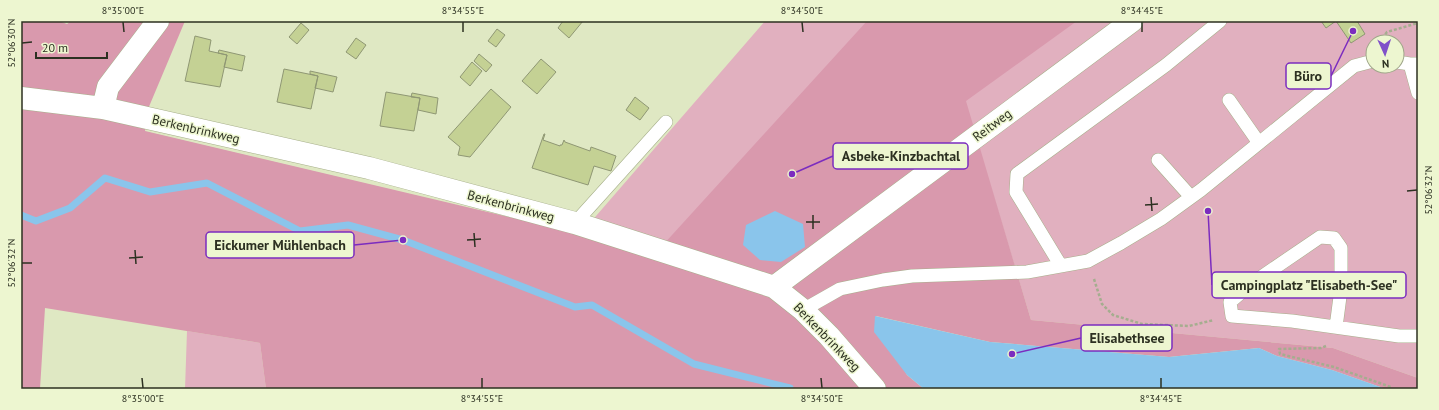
<svg xmlns="http://www.w3.org/2000/svg" width="1439" height="410" viewBox="0 0 1439 410" font-family="'PT Sans',sans-serif">
<rect width="100%" height="100%" fill="#dfe8c3"/>
<path fill="#e1b0bf" fill-rule="evenodd" d="M 21,21 L 143,131 L 582,235 L 596,216 L 765,21 L 1418,21 L 1418,378 L 1333,348 L 1031,320 L 980,151 L 793,297 L 263,342 ZM 1373,42 L 1397,42 L 1397,66 L 1373,66 Z
M 187,331 L 260,343 L 266,389 L 185,389 Z"/>
<path fill="#d999ad" d="M 21,21 L 59,21 L 67,24 L 71,21 L 185,21 L 148,109 L 145,131 L 585,235 L 652,257 L 867,21 L 1077,21 L 966,101 L 1031,320 L 1333,348 L 1418,378 L 1418,389 L 1386,389 L 1332,370 L 1277,356 L 1259,348 L 1169,357 L 990,342 L 876,316 L 907,375 L 924,389 L 266,389 L 260,343 L 45,308 L 40,389 L 21,389 Z"/>
<path fill="#8ac5eb" d="M 775,211 L 803,224 L 805,247 L 781,262 L 760,260 L 743,245 L 746,225 Z
M 875,316 L 990,342 L 1169,357 L 1259,348 L 1277,356 L 1332,370 L 1386,389 L 924,389 L 907,375 L 874,332 Z"/>
<g fill="none" stroke-linecap="round" stroke-linejoin="round">
<path stroke="#8ac5eb" stroke-width="7" d="M 21,215 L 36,221 L 70,208 L 105,178 L 150,192 L 207,183 L 300,231 L 348,225 L 403,240 L 575,307 L 592,305 L 694,364 L 790,388"/>
</g>
<path fill="#c4d194" stroke="#8f9774" d="M 563,21 L 583,21 L 569,38 L 558,28 Z
M 1321,21 L 1357,21 L 1365,34 L 1351,43 L 1336,21 L 1326,28 Z
M 301,23 L 309,30 L 297,44 L 289,37 Z
M 497,29 L 505,35 L 496,47 L 488,41 Z
M 195,36 L 211,40 L 209,51 L 227,55 L 220,87 L 185,81 Z
M 356,38 L 366,45 L 356,59 L 346,52 Z
M 219,50 L 245,56 L 242,71 L 224,67 L 227,55 L 218,53 Z
M 479,54 L 492,65 L 486,72 L 474,61 Z
M 541,59 L 556,72 L 537,94 L 522,81 Z
M 472,62 L 482,71 L 470,86 L 460,77 Z
M 284,69 L 318,76 L 311,109 L 277,102 Z
M 310,71 L 337,77 L 333,92 L 315,88 L 318,76 L 310,74 Z
M 491,89 L 511,107 L 470,157 L 458,155 L 460,147 L 448,137 Z
M 386,92 L 420,98 L 414,131 L 380,126 Z
M 412,93 L 438,98 L 436,114 L 418,110 L 420,98 L 411,97 Z
M 635,97 L 649,108 L 640,120 L 626,110 Z
M 544,134 L 545,134 L 543,140 L 560,146 L 560,145 L 562,145 L 564,140 L 565,142 L 590,151 L 591,147 L 616,156 L 611,171 L 594,166 L 588,185 L 532,168 Z"/>
<g fill="none" stroke-linecap="round" stroke-linejoin="round">
<defs>
<path id="lane" d="M 1397,62 L 1410,64 L 1418,64
M 1410,64 L 1418,93
M 1229,100 L 1259,143
M 1158,160 L 1191,197
M 575,223 L 666,122
M 1061,266 L 1016,192 L 1017,174 L 1166,65 L 1220,21
M 803,310 L 840,289 L 883,280 L 912,276 L 1027,272 L 1088,261 L 1121,243 L 1161,219 L 1201,190 L 1354,66 L 1373,61
M 1336,327 L 1341,289 L 1341,248 L 1334,238 L 1320,237 L 1251,284 L 1230,302 L 1232,316 L 1292,321 L 1399,336 L 1418,336"/>
<path id="street" d="M 21,98 L 103,108 L 369,168 L 575,223 L 774,287 L 803,310 L 829,336 L 875,389
M 103,108 L 108,87 L 158,21
M 774,287 L 1132,21"/>
</defs>
<use href="#lane" stroke="#a7af8b" stroke-width="14"/>
<use href="#street" stroke="#a7af8b" stroke-width="23"/>
<path stroke="#a5ad8f" stroke-width="2.5" stroke-dasharray="3 2" stroke-linecap="butt" d="M 1379,42 L 1387,32 L 1418,23
M 1094,279 L 1102,304 L 1113,315 L 1142,324 L 1189,326 L 1214,320
M 1326,346 L 1321,348 L 1279,349 L 1280,354 L 1334,367 L 1391,387"/>
<use href="#lane" stroke="#fff" stroke-width="13"/>
<use href="#street" stroke="#fff" stroke-width="22"/>
</g>
<path fill="none" stroke="#2c3021" stroke-width="1.5" d="M 123,22 L 124,32M 463,22 L 463,32M 802,22 L 803,32M 1142,22 L 1142,32M 22,43 L 32,42M 1407,191 L 1417,190M 1151,197 L 1152,211M 1145,205 L 1158,204M 813,215 L 813,229M 806,222 L 820,222M 474,233 L 475,247M 467,240 L 481,239M 135,250 L 136,264M 129,258 L 143,257M 22,263 L 32,263M 142,378 L 143,388M 482,378 L 482,388M 821,378 L 822,388M 1161,378 L 1161,388"/>
<g text-anchor="middle" dominant-baseline="central" stroke-width="3" stroke-linejoin="round" paint-order="stroke">
<g font-size="13" fill="#2c3021" stroke="#edf6d0">
<text transform="translate(992 125) rotate(-37)">Reitweg</text>
<text transform="translate(196 129) rotate(13)">Berkenbrinkweg</text>
<text transform="translate(511 206) rotate(15)">Berkenbrinkweg</text>
<text transform="translate(827 337) rotate(46)">Berkenbrinkweg</text>
</g>
</g>
<path fill="none" stroke="#7b2cbf" stroke-width="1.5" d="M1353 31L1331 76M792 174L833 156M403 240L354 245M1208 211L1212 285M1012 354L1081 338"/>
<g fill="#7b2cbf" stroke="#edf6d0" stroke-width="1.5">
<circle cx="1353" cy="31" r="4"/>
<circle cx="792" cy="174" r="4"/>
<circle cx="403" cy="240" r="4"/>
<circle cx="1208" cy="211" r="4"/>
<circle cx="1012" cy="354" r="4"/>
</g>
<g fill="#edf6d0" stroke="#7b2cbf" stroke-width="1.5">
<rect x="1286" y="63" width="45" height="26" rx="4"/>
<rect x="833" y="143" width="135" height="26" rx="4"/>
<rect x="206" y="232" width="148" height="26" rx="4"/>
<rect x="1212" y="272" width="194" height="26" rx="4"/>
<rect x="1081" y="325" width="91" height="26" rx="4"/>
</g>
<g font-size="14" text-anchor="middle" font-weight="bold" fill="#2c3021">
<text x="1308" y="81">Büro</text>
<text x="901" y="161">Asbeke-Kinzbachtal</text>
<text x="280" y="250">Eickumer Mühlenbach</text>
<text x="1309" y="290">Campingplatz "Elisabeth-See"</text>
<text x="1127" y="343">Elisabethsee</text>
</g>
<rect width="1439" height="410" fill="none" stroke="#edf6d0" stroke-width="44"/>
<g transform="translate(1385 54) rotate(177)"><circle r="19" fill="#edf6d0" stroke="#a0a78a"/>
<path d="M0-3L7 15L0 10L-7 15Z" fill="#8051c9"/>
<text y="-6" font-size="11" font-weight="bold" text-anchor="middle" fill="#2c3021">N</text>
</g>
<path d="M36 52v6h71v-6" fill="none" stroke="#2c3021" stroke-width="2"/>
<text x="42" y="52" font-size="12" fill="#2c3021" stroke="#edf6d0" stroke-width="3" paint-order="stroke">20 m</text>
<rect x="22" y="22" width="1395" height="366" fill="none" stroke="#2c3021" stroke-width="1.5"/>
<g font-size="10" text-anchor="middle" fill="#2c3021">
<text x="123" y="14">8°35'00"E</text>
<text x="463" y="14">8°34'55"E</text>
<text x="802" y="14">8°34'50"E</text>
<text x="1142" y="14">8°34'45"E</text>
<text transform="translate(11 43) rotate(-90)" y="4">52°06'30"N</text>
<text transform="translate(1428 190) rotate(-90)" y="4">52°06'32"N</text>
<text transform="translate(11 263) rotate(-90)" y="4">52°06'32"N</text>
<text x="143" y="402">8°35'00"E</text>
<text x="482" y="402">8°34'55"E</text>
<text x="822" y="402">8°34'50"E</text>
<text x="1161" y="402">8°34'45"E</text>
</g>
</svg>
